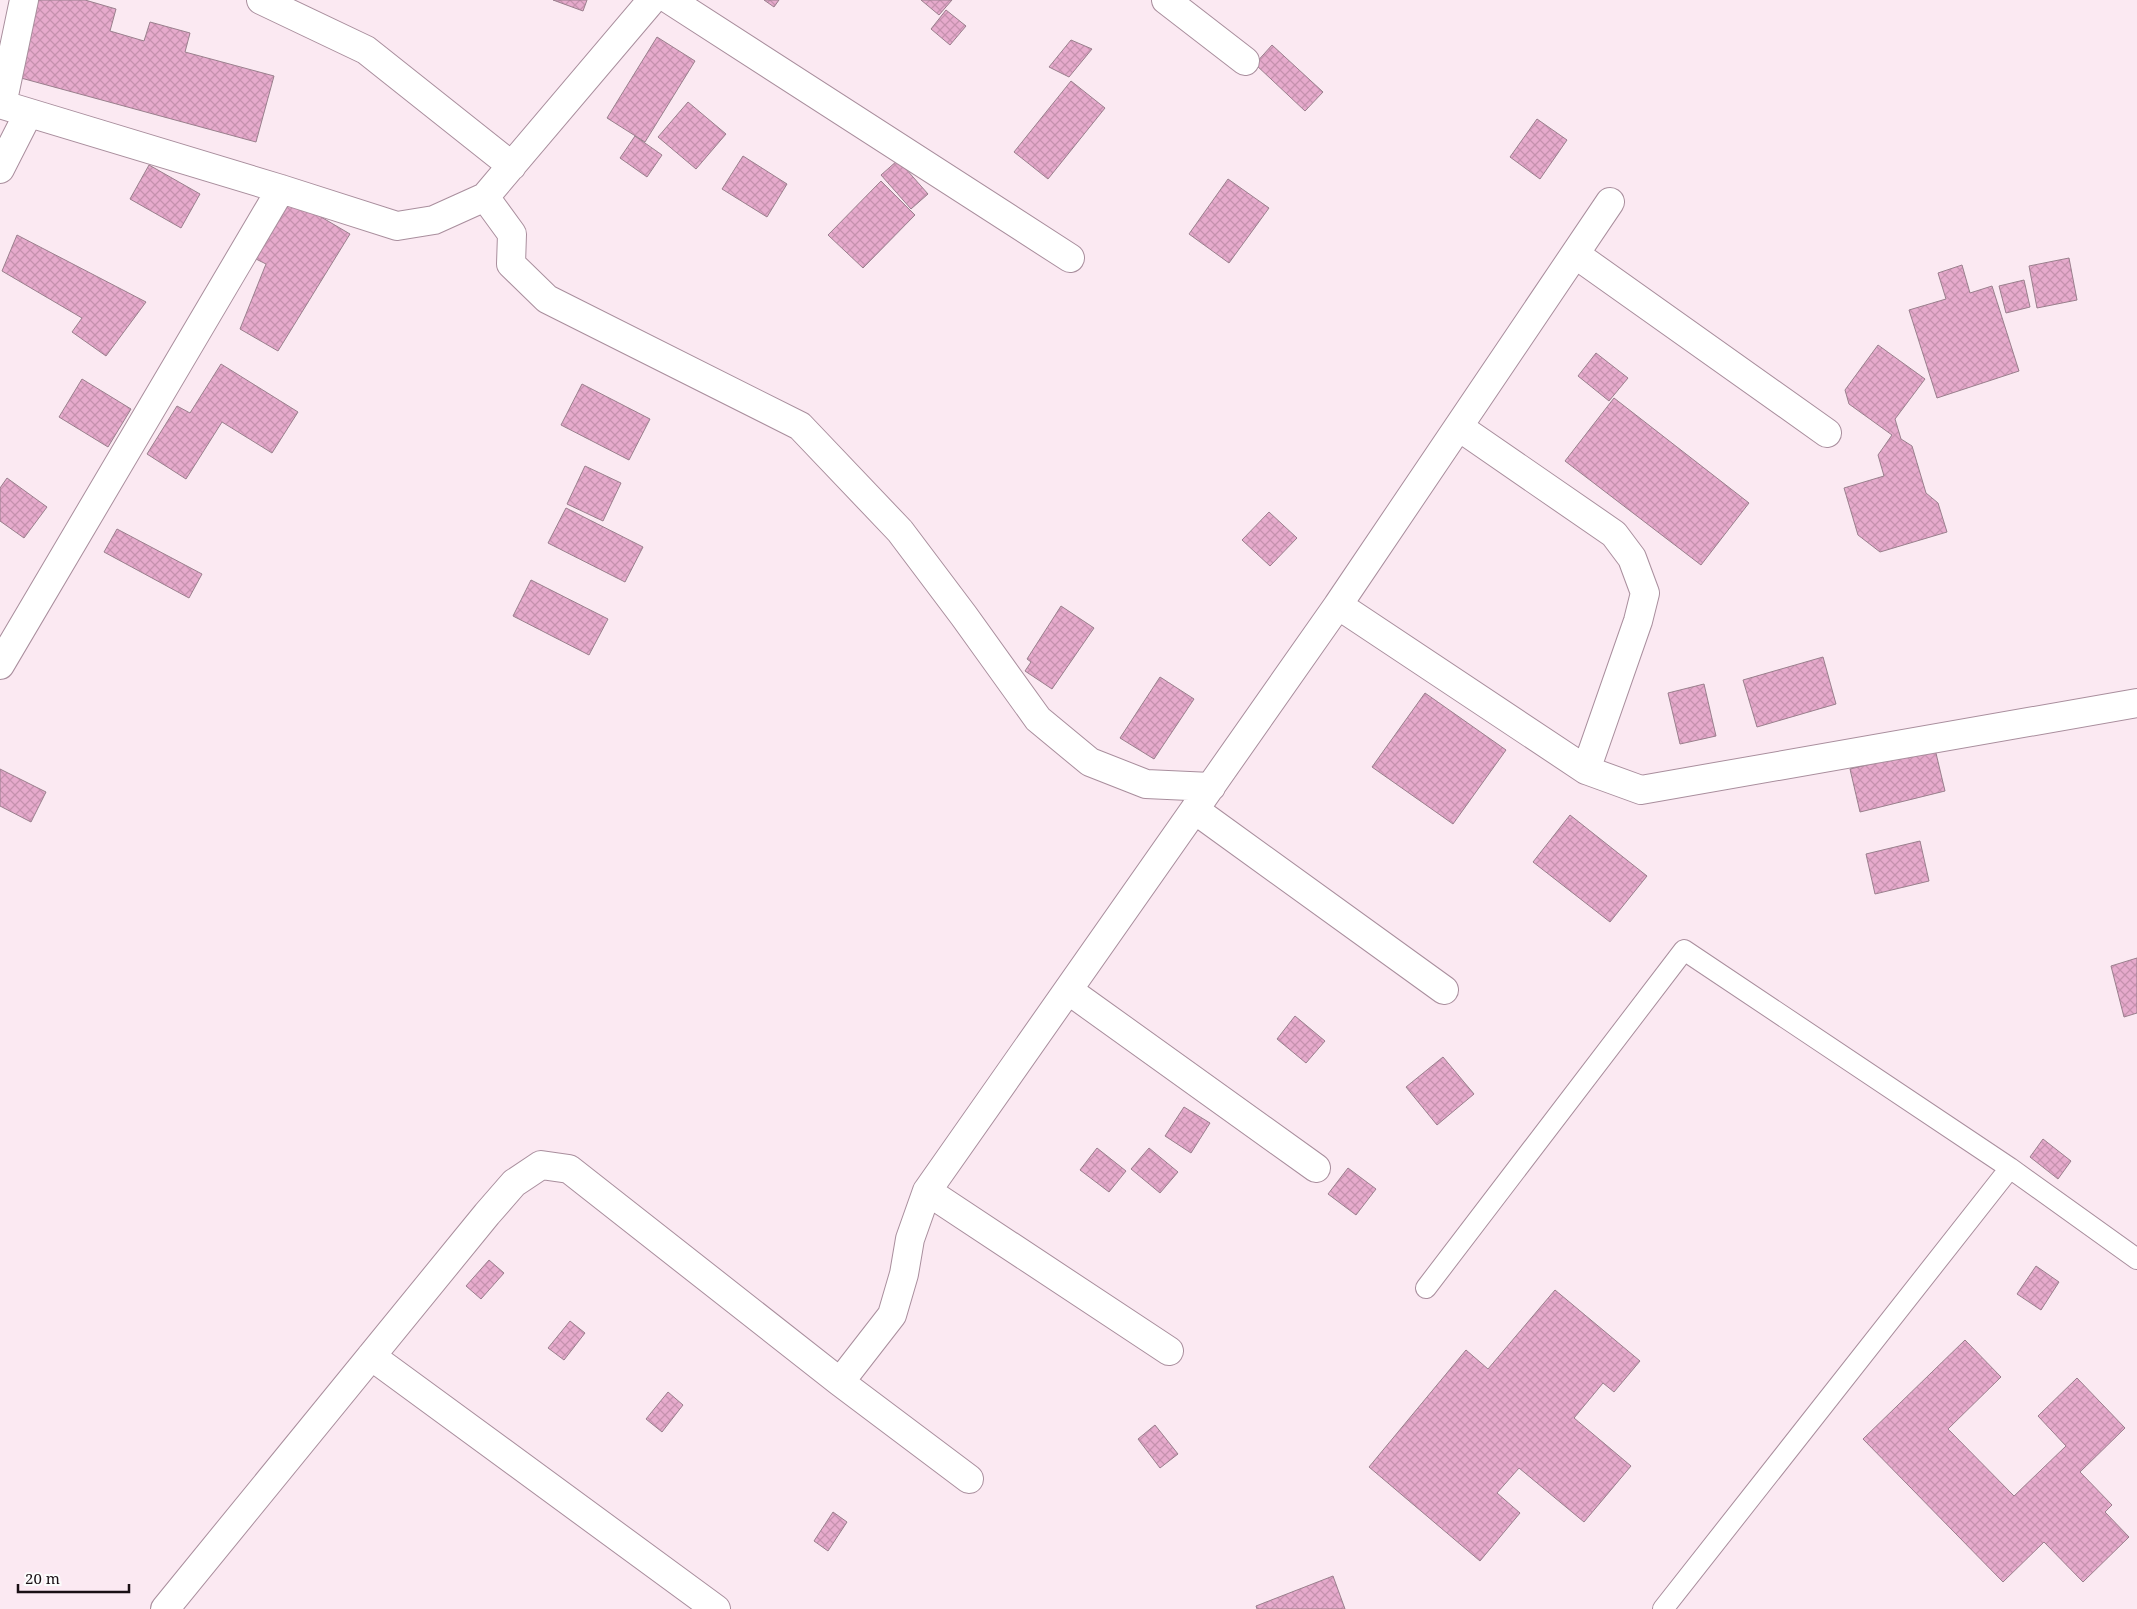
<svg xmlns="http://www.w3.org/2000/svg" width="2137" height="1609" viewBox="0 0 2137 1609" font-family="'Noto Serif',serif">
<defs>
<pattern id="building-cross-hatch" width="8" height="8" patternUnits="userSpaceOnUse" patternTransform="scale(1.25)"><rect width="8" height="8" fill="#e6aacc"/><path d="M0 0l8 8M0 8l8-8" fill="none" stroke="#c591ae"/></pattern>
</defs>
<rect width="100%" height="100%" fill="#fbe9f2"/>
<path fill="url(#building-cross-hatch)" stroke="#9a7f8d" d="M 31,0 L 85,0 L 116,9 L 110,31 L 144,41 L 150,22 L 190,33 L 185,52 L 274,76 L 256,142 L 10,75 Z
M 553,0 L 587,0 L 583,11 Z
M 764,0 L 779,0 L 774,7 Z
M 921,0 L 952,0 L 939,15 Z
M 946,10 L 966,26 L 950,45 L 931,29 Z
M 657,37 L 695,61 L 645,142 L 607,118 Z
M 1071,40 L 1092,49 L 1069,77 L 1049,67 Z
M 1272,45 L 1323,92 L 1305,111 L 1255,64 Z
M 1071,81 L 1105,108 L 1048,179 L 1014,152 Z
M 688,102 L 726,134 L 696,169 L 658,137 Z
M 1537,119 L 1567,140 L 1540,179 L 1510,157 Z
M 635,136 L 662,155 L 647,177 L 620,158 Z
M 743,156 L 787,184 L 767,217 L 722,189 Z
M 898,160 L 928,194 L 911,209 L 881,175 Z
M 149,165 L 200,194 L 181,228 L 130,199 Z
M 1228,179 L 1269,208 L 1229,263 L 1189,234 Z
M 881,181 L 915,215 L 863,268 L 828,235 Z
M 287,197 L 350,234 L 278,351 L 240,329 L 266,264 L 254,258 Z
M 17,235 L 146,302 L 106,356 L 72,332 L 82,318 L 2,271 Z
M 2069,258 L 2077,300 L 2037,308 L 2029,266 Z
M 1962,265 L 1970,293 L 1992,286 L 2019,371 L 1937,398 L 1909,310 L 1946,299 L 1938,273 Z
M 2024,280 L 2030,307 L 2006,313 L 1999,286 Z
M 1878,345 L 1925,379 L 1895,419 L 1901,439 L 1912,446 L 1926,493 L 1938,503 L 1947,532 L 1880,552 L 1858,535 L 1844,488 L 1884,476 L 1878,455 L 1892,435 L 1849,404 L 1845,390 Z
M 1596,353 L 1628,378 L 1609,401 L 1578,376 Z
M 221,364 L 298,412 L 272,453 L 222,422 L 186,479 L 147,454 L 177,406 L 190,413 Z
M 82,379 L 131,409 L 108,447 L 59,417 Z
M 582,384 L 650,419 L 629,460 L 561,425 Z
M 1614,398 L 1749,503 L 1701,565 L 1565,461 Z
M 585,466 L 621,483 L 603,521 L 567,504 Z
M 7,478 L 47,507 L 24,538 L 0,521 L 0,488 Z
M 566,508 L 643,547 L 625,582 L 548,543 Z
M 1269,512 L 1297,538 L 1270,566 L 1242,540 Z
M 117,529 L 202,574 L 189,598 L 104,552 Z
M 531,580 L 608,619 L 589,655 L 513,616 Z
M 1061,606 L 1094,628 L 1052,689 L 1025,671 L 1031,662 L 1027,659 Z
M 1823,657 L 1836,704 L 1757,727 L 1743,680 Z
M 1160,677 L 1194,699 L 1154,759 L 1120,738 Z
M 1704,684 L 1716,736 L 1680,744 L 1668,693 Z
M 1425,693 L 1506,750 L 1453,824 L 1372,767 Z
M 1935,749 L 1945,791 L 1860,812 L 1850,769 Z
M 0,769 L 46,792 L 31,822 L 0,806 Z
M 1570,815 L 1647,876 L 1610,922 L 1533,862 Z
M 1920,841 L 1929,881 L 1875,894 L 1866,854 Z
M 2137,958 L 2137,1013 L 2124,1017 L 2111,966 Z
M 1295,1016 L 1325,1041 L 1306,1063 L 1277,1039 Z
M 1443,1057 L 1474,1094 L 1437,1125 L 1406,1087 Z
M 1184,1107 L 1210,1123 L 1191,1153 L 1165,1136 Z
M 2043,1139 L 2071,1161 L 2058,1179 L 2030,1157 Z
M 1097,1148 L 1126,1171 L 1109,1192 L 1080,1170 Z
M 1149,1148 L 1178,1172 L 1160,1193 L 1131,1169 Z
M 1348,1168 L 1376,1189 L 1356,1215 L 1328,1194 Z
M 489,1260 L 504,1273 L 481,1299 L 466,1286 Z
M 2036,1266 L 2059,1282 L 2041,1310 L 2017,1294 Z
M 1555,1290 L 1640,1361 L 1614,1392 L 1603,1383 L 1574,1418 L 1631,1466 L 1584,1522 L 1519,1468 L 1497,1493 L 1520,1513 L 1480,1561 L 1369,1467 L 1466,1350 L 1488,1369 Z
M 570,1321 L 585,1333 L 564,1360 L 548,1348 Z
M 1965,1340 L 2001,1377 L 1948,1429 L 2014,1496 L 2066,1446 L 2038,1416 L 2077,1378 L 2125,1428 L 2080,1472 L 2112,1505 L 2105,1512 L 2129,1537 L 2083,1582 L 2044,1542 L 2003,1582 L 1863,1439 Z
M 668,1392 L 683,1405 L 662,1432 L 646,1419 Z
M 1155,1425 L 1178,1454 L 1160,1468 L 1138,1439 Z
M 833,1512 L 847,1522 L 828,1551 L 814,1541 Z
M 1333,1576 L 1345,1609 L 1257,1609 L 1256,1606 Z"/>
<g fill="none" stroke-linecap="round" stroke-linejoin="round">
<defs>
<path id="lane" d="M 1426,1288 L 1684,950 L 2010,1168
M 1663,1609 L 2010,1168 L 2137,1259"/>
<path id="street" d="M 261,0 L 366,50 L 512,166
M 670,0 L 1070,258
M 1166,0 L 1245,61
M 0,104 L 281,189 L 397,226 L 434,220 L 485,197 L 652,0
M 2,105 L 24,0
M 0,169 L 28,114
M 485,197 L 512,234 L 511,264 L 547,299 L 800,426 L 900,531 L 964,616 L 1038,719 L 1090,762 L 1146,784 L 1211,787
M 1575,254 L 1827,433
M 1459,427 L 1614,534 L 1632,558 L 1645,593 L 1638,621 L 1586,770
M 1338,605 L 1610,202
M 0,665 L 281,189
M 1195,810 L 1444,990
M 1068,990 L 1316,1168
M 1169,1351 L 927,1191 L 1338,605 L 1586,770 L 1641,790 L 2137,703
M 371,1356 L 716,1609
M 840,1382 L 892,1315 L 904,1274 L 910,1239 L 927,1191
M 165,1609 L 487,1214 L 514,1183 L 541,1165 L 569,1169 L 840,1382 L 969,1479"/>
</defs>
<use href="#lane" stroke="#a98e9d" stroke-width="22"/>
<use href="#street" stroke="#a98e9d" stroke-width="30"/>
<use href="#lane" stroke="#fff" stroke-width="20"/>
<use href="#street" stroke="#fff" stroke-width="28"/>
</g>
<path d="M18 1584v8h111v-8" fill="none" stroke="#190f14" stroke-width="2.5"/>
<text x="25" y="1584" font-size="15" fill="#190f14" stroke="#fcfcfc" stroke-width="4" paint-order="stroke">20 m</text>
</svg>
